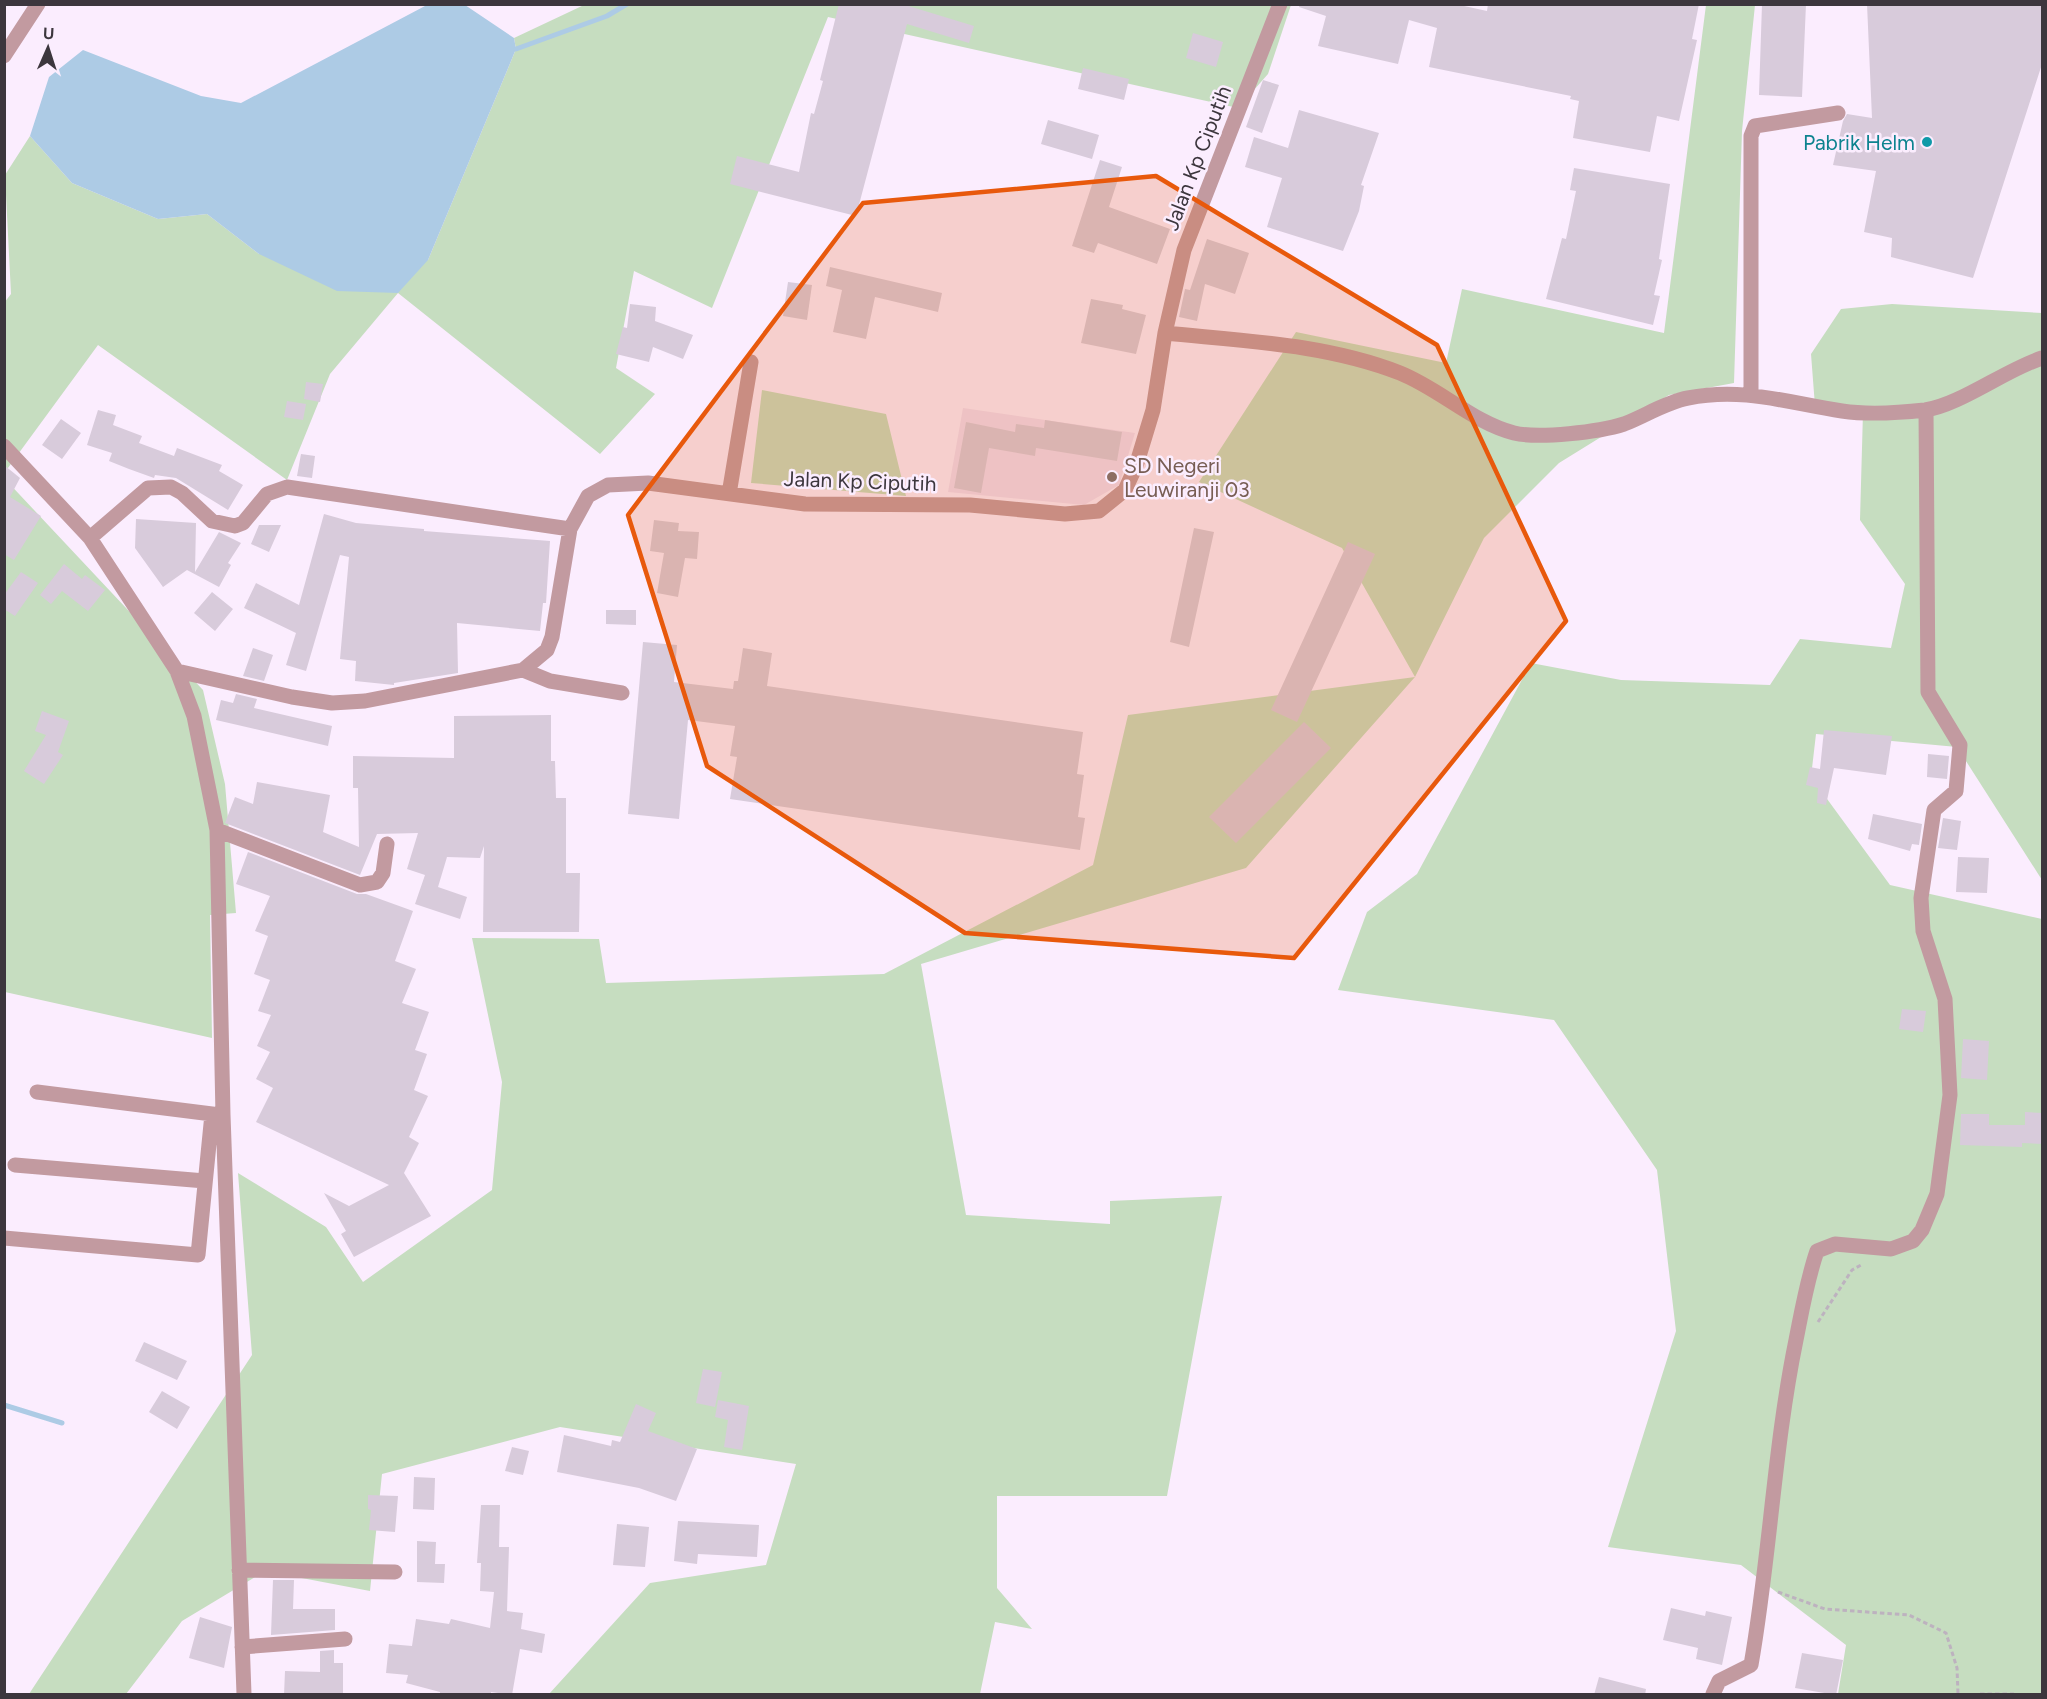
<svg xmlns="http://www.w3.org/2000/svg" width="2047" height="1699" viewBox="0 0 2047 1699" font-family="Figtree,sans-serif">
<rect width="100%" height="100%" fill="#fbedfe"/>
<path fill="#f0ddf3" d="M 963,408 L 1135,433 L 1119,485 L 1084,505 L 948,492 Z"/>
<path fill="#c6ddc0" d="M 584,5 L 1291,5 L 1268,74 L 1238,108 L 828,17 L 712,308 L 634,271 L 616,368 L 655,394 L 600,454 L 398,293 L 330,374 L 287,480 L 98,345 L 5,472 L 4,303 L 11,294 L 5,175 L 30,136 L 72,183 L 158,219 L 207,214 L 259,254 L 428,260 L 516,49 L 514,38 Z
M 1706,5 L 1755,5 L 1742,131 L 1734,383 L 1669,395 L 1559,463 L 1484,538 L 1415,677 L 1246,868 L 921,964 L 966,1215 L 1110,1224 L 1110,1201 L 1222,1196 L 1167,1496 L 997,1496 L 997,1588 L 1032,1629 L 995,1622 L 980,1694 L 549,1694 L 650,1583 L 766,1565 L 796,1464 L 560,1427 L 382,1474 L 370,1591 L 265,1571 L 182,1621 L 126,1694 L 29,1694 L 252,1355 L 238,1173 L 326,1227 L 363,1282 L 492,1190 L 502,1082 L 472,938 L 599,939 L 606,983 L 884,974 L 1093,865 L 1128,715 L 1415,677 L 1342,548 L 1199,482 L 1296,332 L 1446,363 L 1462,289 L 1664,333 Z
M 1892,304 L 2042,313 L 2042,880 L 1957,747 L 1816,734 L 1811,777 L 1890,885 L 2042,919 L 2042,1694 L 1838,1694 L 1846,1645 L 1741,1565 L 1608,1547 L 1676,1331 L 1657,1170 L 1554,1020 L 1338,990 L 1367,912 L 1417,874 L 1531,663 L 1621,680 L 1770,685 L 1800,639 L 1891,648 L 1905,584 L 1860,520 L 1863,412 L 1815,406 L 1811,354 L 1841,309 Z
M 762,390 L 886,414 L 906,496 L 751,483 Z
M 4,478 L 203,690 L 225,784 L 236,913 L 210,915 L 212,1038 L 5,992 Z"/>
<path fill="#adcbe5" d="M 434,5 L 465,5 L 514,38 L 516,49 L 428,260 L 398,293 L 337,291 L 259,254 L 207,214 L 158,219 L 72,183 L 30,136 L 49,77 L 83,50 L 201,96 L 241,103 L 425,6 Z"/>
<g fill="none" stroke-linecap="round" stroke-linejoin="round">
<path stroke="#adcbe5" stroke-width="5" d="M 516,49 L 607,16 L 627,4
M 4,1405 L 62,1423"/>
</g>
<path fill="#d8cbdb" d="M 839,4 L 902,4 L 974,26 L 969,43 L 907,24 L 856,216 L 730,184 L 737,156 L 799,172 L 811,113 L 814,114 L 823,81 L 820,80 Z
M 1300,4 L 1455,4 L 1487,11 L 1488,4 L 1699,4 L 1692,39 L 1697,40 L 1679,121 L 1657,116 L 1650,152 L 1573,138 L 1579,101 L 1570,99 L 1571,96 L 1429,67 L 1437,28 L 1409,20 L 1398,64 L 1318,46 L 1326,16 L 1299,7 Z
M 1762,4 L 1806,4 L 1802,97 L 1759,95 Z
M 1867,4 L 2043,4 L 2043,61 L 1973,278 L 1891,257 L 1892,238 L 1864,232 L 1876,171 L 1833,165 L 1843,121 L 1847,114 L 1872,118 Z
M 1193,33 L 1223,42 L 1216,67 L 1186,58 Z
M 1083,68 L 1129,79 L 1124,100 L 1078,89 Z
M 1263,80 L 1279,85 L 1262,133 L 1246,127 Z
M 1299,110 L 1379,133 L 1361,185 L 1364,186 L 1359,211 L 1343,251 L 1267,227 L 1282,178 L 1245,167 L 1254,137 L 1288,148 Z
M 1048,120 L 1099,135 L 1092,159 L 1041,144 Z
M 1100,160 L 1122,167 L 1109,207 L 1170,229 L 1157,264 L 1098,243 L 1094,253 L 1072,246 Z
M 1574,168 L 1670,184 L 1659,259 L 1662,260 L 1654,295 L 1660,296 L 1653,325 L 1546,299 L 1562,238 L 1566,239 L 1576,191 L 1570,190 Z
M 1207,239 L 1249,253 L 1235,294 L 1205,284 L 1197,321 L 1179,317 L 1185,289 L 1190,290 Z
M 830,267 L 942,293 L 938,312 L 875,297 L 866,339 L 833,332 L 842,290 L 826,286 Z
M 788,282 L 812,285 L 807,320 L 783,316 Z
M 1091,299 L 1123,305 L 1122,309 L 1146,315 L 1136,354 L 1081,343 Z
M 630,304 L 656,307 L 655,321 L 693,335 L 683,359 L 653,347 L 649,362 L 616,354 L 623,327 L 627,328 Z
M 306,382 L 323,384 L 320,402 L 304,399 Z
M 287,401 L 306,404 L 303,420 L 284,417 Z
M 98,410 L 116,415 L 113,425 L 142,436 L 139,443 L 174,456 L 177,448 L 222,465 L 219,471 L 243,485 L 228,510 L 176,478 L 155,475 L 154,478 L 129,469 L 109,461 L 112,453 L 87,445 Z
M 61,419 L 81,433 L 62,459 L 42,445 Z
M 1045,420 L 1122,432 L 1117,461 L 1036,448 L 1035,456 L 989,448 L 981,493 L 954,488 L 966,422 L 1015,432 L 1016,424 L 1044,428 Z
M 301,454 L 315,456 L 312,478 L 297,476 Z
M 4,465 L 20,478 L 10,497 L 41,516 L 14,560 L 4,554 Z
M 324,514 L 356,523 L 424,529 L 424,531 L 550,541 L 546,603 L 543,603 L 540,631 L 457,623 L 458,673 L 394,683 L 394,685 L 355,681 L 356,661 L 340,659 L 349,557 L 340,555 L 306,671 L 286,665 L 296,633 L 244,608 L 256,583 L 299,605 Z
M 136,519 L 196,523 L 195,572 L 219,532 L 241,543 L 228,563 L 231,565 L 219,587 L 187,570 L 163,587 L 135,548 Z
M 654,520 L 679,523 L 678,531 L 699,532 L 697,559 L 685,558 L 678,597 L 657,593 L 664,553 L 650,551 Z
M 259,525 L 281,525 L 269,552 L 251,544 Z
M 1194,528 L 1214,532 L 1189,647 L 1170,642 Z
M 1348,542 L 1375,554 L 1297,722 L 1271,710 Z
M 64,564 L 82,579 L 85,575 L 105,590 L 88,611 L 62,591 L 51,604 L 40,595 Z
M 21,572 L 38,583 L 15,616 L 4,609 L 4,595 Z
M 212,592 L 233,609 L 215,631 L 194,613 Z
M 606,610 L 636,610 L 636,625 L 606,624 Z
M 643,642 L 677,645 L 674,682 L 733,689 L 734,681 L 738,681 L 743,648 L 772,653 L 767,686 L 1083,732 L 1077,774 L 1084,775 L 1078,817 L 1085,818 L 1080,850 L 730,799 L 737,757 L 730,756 L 735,726 L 688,720 L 679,819 L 628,814 Z
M 253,648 L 273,655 L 264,681 L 243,676 Z
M 236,694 L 257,699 L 254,708 L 332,726 L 328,746 L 216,720 L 221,700 L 233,703 Z
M 42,711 L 69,721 L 58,752 L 63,755 L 44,784 L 24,771 L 46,735 L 35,731 Z
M 551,715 L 551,761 L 555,761 L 556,798 L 566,798 L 566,873 L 580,873 L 579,932 L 483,932 L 484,846 L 480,858 L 447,857 L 438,887 L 467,897 L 460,919 L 415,904 L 425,875 L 407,869 L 418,833 L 377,834 L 360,875 L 225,823 L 235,797 L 253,804 L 257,782 L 330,795 L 323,832 L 359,847 L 358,788 L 353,788 L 353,756 L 454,758 L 454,716 Z
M 1304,722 L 1331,748 L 1236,843 L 1209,817 Z
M 1824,730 L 1892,736 L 1886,775 L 1834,768 L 1826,805 L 1817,803 L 1818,788 L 1806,785 L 1810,767 L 1820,769 Z
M 1928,754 L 1949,756 L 1947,779 L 1927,777 Z
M 1873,814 L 1922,824 L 1919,845 L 1912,844 L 1910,851 L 1868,839 Z
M 1943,818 L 1961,821 L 1957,850 L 1938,848 Z
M 248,852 L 357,894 L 366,894 L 413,911 L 395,961 L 416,969 L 402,1003 L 429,1012 L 415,1050 L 427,1054 L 414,1090 L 428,1096 L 409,1137 L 419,1143 L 404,1173 L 431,1216 L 354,1257 L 341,1234 L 346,1231 L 324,1193 L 349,1206 L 389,1185 L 256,1122 L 273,1088 L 256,1079 L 270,1052 L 257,1046 L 271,1015 L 258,1011 L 270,980 L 254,974 L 268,936 L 255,931 L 270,896 L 236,884 Z
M 1958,857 L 1989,858 L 1987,893 L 1956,892 Z
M 1902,1009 L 1926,1011 L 1923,1032 L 1899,1029 Z
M 1963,1039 L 1989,1041 L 1987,1080 L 1961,1078 Z
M 2025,1112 L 2043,1113 L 2043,1144 L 2022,1143 L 2022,1147 L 1960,1145 L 1961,1114 L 1989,1114 L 1989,1125 L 2025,1125 Z
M 144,1342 L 187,1361 L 177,1380 L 135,1361 Z
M 703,1369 L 722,1372 L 715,1407 L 696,1403 Z
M 162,1391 L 190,1407 L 177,1429 L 149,1412 Z
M 718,1400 L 749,1406 L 742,1450 L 724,1447 L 728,1420 L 715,1417 Z
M 636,1404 L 656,1413 L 648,1431 L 697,1449 L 676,1501 L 639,1488 L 557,1472 L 564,1435 L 611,1446 L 612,1440 L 620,1442 Z
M 512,1447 L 529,1451 L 523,1475 L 505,1471 Z
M 414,1477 L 435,1478 L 434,1510 L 413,1509 Z
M 368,1495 L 398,1496 L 395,1532 L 369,1530 L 371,1510 L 368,1509 Z
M 481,1505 L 500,1505 L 499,1547 L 509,1547 L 507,1611 L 523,1613 L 521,1629 L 545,1634 L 542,1653 L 520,1649 L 512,1695 L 491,1692 L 491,1695 L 440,1695 L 440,1692 L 406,1683 L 408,1675 L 386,1673 L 389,1644 L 412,1646 L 416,1619 L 449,1624 L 451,1619 L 490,1628 L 494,1592 L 480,1591 L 481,1563 L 477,1563 Z
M 678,1521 L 759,1525 L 757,1557 L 698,1554 L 697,1564 L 674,1561 Z
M 617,1524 L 649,1527 L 645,1567 L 613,1565 Z
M 417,1541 L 436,1542 L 435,1564 L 445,1564 L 444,1583 L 417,1582 Z
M 273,1580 L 294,1580 L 293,1609 L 335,1609 L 335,1630 L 271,1635 Z
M 1671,1608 L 1705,1616 L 1706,1611 L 1732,1617 L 1722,1665 L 1696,1659 L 1698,1648 L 1663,1640 Z
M 200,1617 L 232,1627 L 224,1668 L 189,1658 Z
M 334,1650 L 334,1663 L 343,1663 L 343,1695 L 284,1695 L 285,1671 L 320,1672 L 320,1651 Z
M 1802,1653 L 1843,1660 L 1836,1695 L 1795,1688 Z
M 1599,1677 L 1646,1689 L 1645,1695 L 1594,1695 Z"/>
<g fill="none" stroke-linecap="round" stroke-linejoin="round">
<path stroke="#bdb2bf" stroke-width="3" stroke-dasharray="4.5 3" stroke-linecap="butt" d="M 1818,1322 L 1852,1270 L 1863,1264
M 1778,1592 L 1825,1609 L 1909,1615 L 1946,1633 L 1957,1668 L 1958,1694
M 1980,1694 L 2014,1694"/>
<path stroke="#c29aa0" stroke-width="15" d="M 4,56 L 38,4
M 1165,333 C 1244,341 1326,344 1400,373 C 1440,389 1472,422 1514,433 C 1539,439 1599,432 1624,424 C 1645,416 1666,402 1688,398 C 1744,387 1788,403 1842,411 C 1869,415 1898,413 1925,410 C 1960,405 2005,370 2042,358
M 1751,394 L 1751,136 L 1755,126 L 1838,113
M 4,446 L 90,538 L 177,671 L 194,716 L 217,830 L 223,1115 L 244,1694
M 729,494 L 751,362
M 90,538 L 148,488 L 171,487 L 182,493 L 212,521 L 235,526 L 243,523 L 267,494 L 287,487 L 570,529
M 523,670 L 550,681 L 622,693
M 177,671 L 292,697 L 332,703 L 365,701 L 523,670 L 547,650 L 552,637 L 570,529 L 588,496 L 608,485 L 648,483 L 805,504 L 970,505 L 1065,514 L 1099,511 L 1125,490 L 1136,466 L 1153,410 L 1165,333 L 1184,250 L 1280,4
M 217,830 L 360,885 L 377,882 L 383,873 L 387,844
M 37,1092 L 220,1115
M 15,1165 L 205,1181
M 4,1238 L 198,1255 L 212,1114
M 239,1570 L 395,1572
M 242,1647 L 345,1639
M 1713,1694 L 1719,1681 L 1751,1665 C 1770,1557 1774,1447 1796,1340 C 1802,1310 1807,1280 1817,1251 L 1835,1244 L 1891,1249 L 1913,1241 L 1922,1230 L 1937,1194 L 1950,1095 L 1945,999 L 1923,931 L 1921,898 L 1934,810 L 1956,791 L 1960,745 L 1928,692 L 1926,410"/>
</g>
<path fill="#e8590c" fill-opacity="0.2" stroke="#e8590c" stroke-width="4.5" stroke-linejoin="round" d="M 1156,176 L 1437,345 L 1566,621 L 1294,958 L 965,933 L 707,766 L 628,515 L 863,203 Z"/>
<circle fill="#0f9aa8" stroke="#fbedfe" stroke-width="2" cx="1927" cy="142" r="6"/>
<circle fill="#8d6e63" stroke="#fbedfe" stroke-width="2" cx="1112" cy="477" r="6"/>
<g text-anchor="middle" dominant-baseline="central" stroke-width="5" stroke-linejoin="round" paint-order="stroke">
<g font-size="21" fill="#0d838f" stroke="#fbedfe" text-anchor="end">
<text x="1915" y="142">Pabrik Helm</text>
</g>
<g font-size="21" fill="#3c363d" stroke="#fbedfe">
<text transform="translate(1197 158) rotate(-69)">Jalan Kp Ciputih</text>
<text transform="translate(860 481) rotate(2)">Jalan Kp Ciputih</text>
</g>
<g font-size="21" fill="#785e54" stroke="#fbedfe" text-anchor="start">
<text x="1124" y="465">SD Negeri<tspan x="1124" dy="24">Leuwiranji 03</tspan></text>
</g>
</g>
<rect width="2047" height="1699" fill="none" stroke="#3c363d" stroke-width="12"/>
<g transform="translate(48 48) rotate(3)" stroke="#fbedfe" stroke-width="4.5" paint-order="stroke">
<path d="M0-4.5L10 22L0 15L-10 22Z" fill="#3c363d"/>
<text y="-9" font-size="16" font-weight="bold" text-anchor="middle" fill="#3c363d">U</text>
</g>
</svg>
